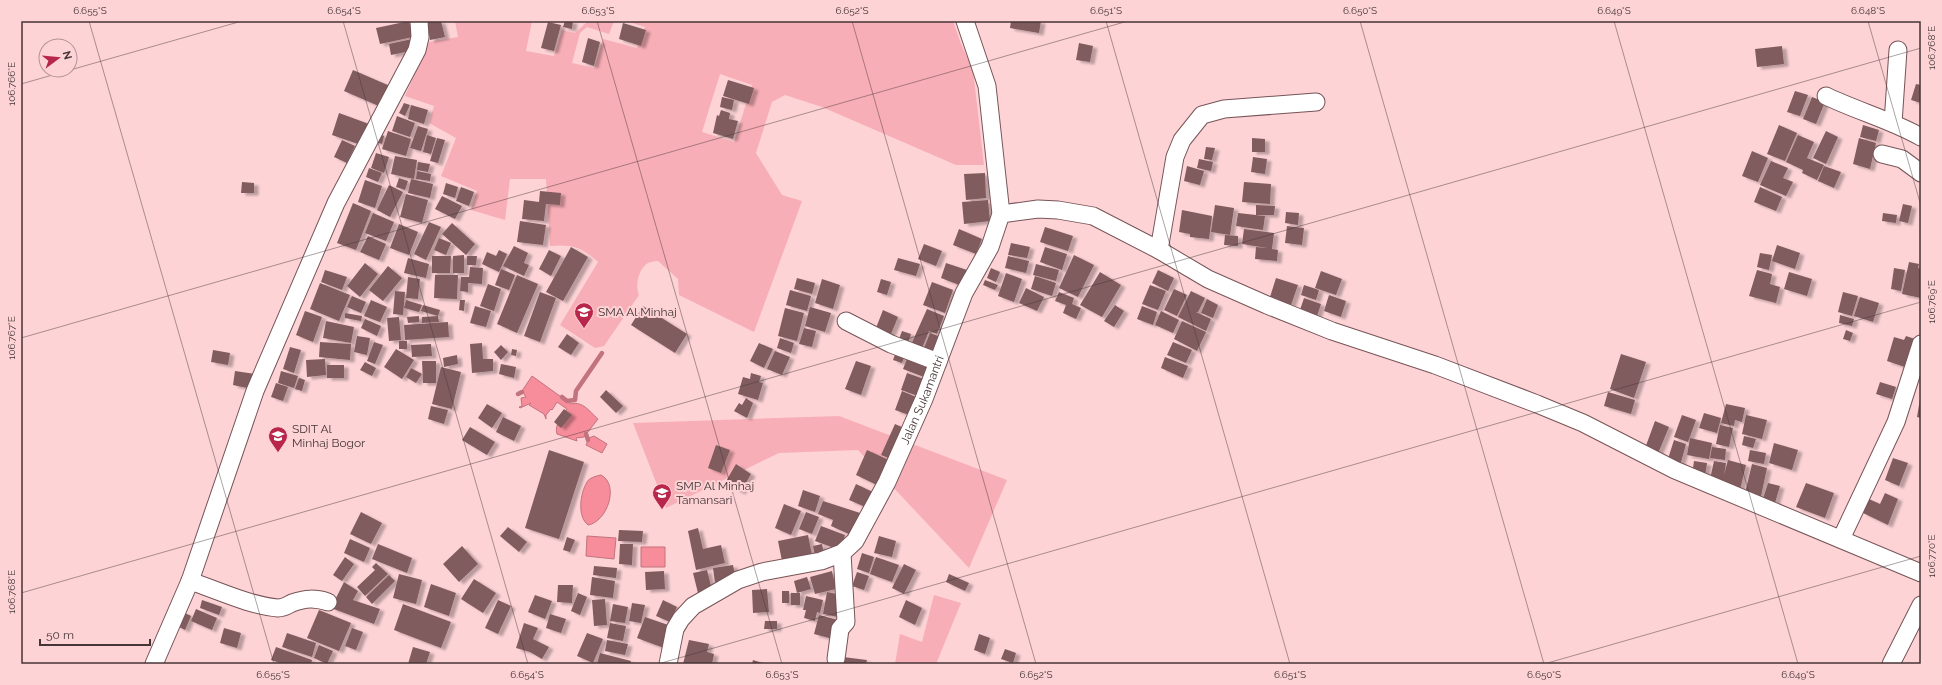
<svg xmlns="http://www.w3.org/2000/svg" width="1942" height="685" viewBox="0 0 1942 685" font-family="Raleway,sans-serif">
<defs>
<filter id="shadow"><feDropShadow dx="4.5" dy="2.5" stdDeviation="1" flood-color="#0004"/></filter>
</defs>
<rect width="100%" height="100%" fill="#fdd3d6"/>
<path fill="#f8aeb6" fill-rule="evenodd" d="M 455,21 L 532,21 L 526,51 L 554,56 L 562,30 L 575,33 L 588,21 L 614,21 L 609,34 L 587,27 L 580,33 L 572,63 L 594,68 L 603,39 L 637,48 L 645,27 L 626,21 L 953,21 L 961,44 L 973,70 L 984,165 L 956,165 L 822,107 L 785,95 L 772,102 L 756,153 L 782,195 L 802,201 L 754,332 L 679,295 L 678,279 L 658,261 C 655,261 650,262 648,263 C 638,269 635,286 639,295 L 604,346 L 595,348 L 560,325 L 598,262 C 582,247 572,244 550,246 L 546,179 L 510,179 L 505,220 L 471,210 L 477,191 L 441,176 L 456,138 L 429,123 L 434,106 L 405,96 L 429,42 L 458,37 ZM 720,74 L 752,85 L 734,142 L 702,132 Z
M 839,416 L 1007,480 L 969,568 L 858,450 L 779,453 L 666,508 L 633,423 Z
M 934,595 L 961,603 L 936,664 L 895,664 L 900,634 L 922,642 Z"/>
<path fill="#f78d9b" stroke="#c2737d" d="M 532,376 L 571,404 C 583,401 589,411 598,419 L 584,437 L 576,438 L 577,441 L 557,434 C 554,425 562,417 567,409 L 557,402 L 552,410 L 551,409 L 546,415 L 546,419 L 544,414 L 529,405 L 531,403 L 520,408 L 519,407 L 522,406 L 521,398 L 526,397 L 522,391 Z
M 594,436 L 607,444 L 602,453 L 586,445 L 589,438 Z
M 601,475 C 620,485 607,522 588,525 C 577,516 580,494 587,482 C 589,478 596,476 601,475 Z
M 587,536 L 616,538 L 614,559 L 586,556 Z
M 641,547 L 665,547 L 665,567 L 641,567 Z"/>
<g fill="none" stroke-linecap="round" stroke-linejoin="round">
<path stroke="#c2737d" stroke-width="4.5" d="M 518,394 L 522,392
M 562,397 L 567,401 L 575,400 L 576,391 L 602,353
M 586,434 L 588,440"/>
</g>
<path fill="#805c5f" filter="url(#shadow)" d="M 409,21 L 413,37 L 380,44 L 376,28 Z
M 427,21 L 441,21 L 445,37 L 430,40 Z
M 565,21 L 573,21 L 572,29 L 563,27 Z
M 1011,21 L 1041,21 L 1039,33 L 1010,28 Z
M 548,22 L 561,25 L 554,51 L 541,48 Z
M 623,23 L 646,30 L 641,46 L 619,39 Z
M 588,38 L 600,42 L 594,66 L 582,62 Z
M 412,39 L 415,50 L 391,55 L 389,44 Z
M 1079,43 L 1093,46 L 1090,62 L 1076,60 Z
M 1782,46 L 1784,64 L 1757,67 L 1755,49 Z
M 353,70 L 390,86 L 381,107 L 344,91 Z
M 728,80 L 754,88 L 749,104 L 723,96 Z
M 1916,84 L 1921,85 L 1921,103 L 1911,100 Z
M 1795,91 L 1808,95 L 1800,116 L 1787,112 Z
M 722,97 L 734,100 L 732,110 L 720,107 Z
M 1812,97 L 1825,102 L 1816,124 L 1803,119 Z
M 404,103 L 410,105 L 405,116 L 399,113 Z
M 411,105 L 428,110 L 424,124 L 408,119 Z
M 721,110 L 730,113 L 729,119 L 738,121 L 733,139 L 713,133 L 717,115 L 719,116 Z
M 339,113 L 369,124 L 361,145 L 332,135 Z
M 397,116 L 415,123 L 410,137 L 392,131 Z
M 1779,125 L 1797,133 L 1785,161 L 1767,154 Z
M 1863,125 L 1879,130 L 1876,141 L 1860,137 Z
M 418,126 L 428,129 L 421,151 L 410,148 Z
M 388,131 L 411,139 L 406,156 L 382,149 Z
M 1826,131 L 1838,137 L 1826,164 L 1813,158 Z
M 376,132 L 384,136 L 382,144 L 373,141 Z
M 427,135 L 436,138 L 431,154 L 423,152 Z
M 1798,135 L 1814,142 L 1807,158 L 1824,165 L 1817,180 L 1802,173 L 1803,170 L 1786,162 Z
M 437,138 L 445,140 L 438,163 L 430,161 Z
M 1252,138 L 1265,139 L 1265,152 L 1252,152 Z
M 1859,138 L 1876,143 L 1870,169 L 1853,164 Z
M 342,140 L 355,146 L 347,163 L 334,157 Z
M 1206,147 L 1215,148 L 1212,160 L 1204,159 Z
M 1752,151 L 1768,158 L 1758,182 L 1742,176 Z
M 376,153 L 389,157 L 384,173 L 371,168 Z
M 395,156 L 417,160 L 414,179 L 391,174 Z
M 1253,157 L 1267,159 L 1265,174 L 1251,172 Z
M 1199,159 L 1213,162 L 1211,171 L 1197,168 Z
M 1771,161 L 1788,168 L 1783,178 L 1793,182 L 1786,196 L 1760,185 Z
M 418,162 L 430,164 L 428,172 L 417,170 Z
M 1187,166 L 1204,171 L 1200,185 L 1184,181 Z
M 1824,166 L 1841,172 L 1834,188 L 1818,181 Z
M 369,168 L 382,173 L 378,182 L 366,177 Z
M 417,171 L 431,174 L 430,181 L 416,179 Z
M 985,173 L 986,198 L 966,200 L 964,174 Z
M 399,178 L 408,181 L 405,190 L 396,187 Z
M 411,179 L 433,184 L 430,198 L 408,193 Z
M 365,180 L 382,186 L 375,208 L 358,202 Z
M 242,182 L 254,183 L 254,193 L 241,193 Z
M 1244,182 L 1271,184 L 1270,204 L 1242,202 Z
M 446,183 L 458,187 L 455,198 L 443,194 Z
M 389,185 L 403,192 L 390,217 L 377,210 Z
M 461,187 L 474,192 L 469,206 L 456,201 Z
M 1760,187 L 1782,197 L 1776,211 L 1754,202 Z
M 540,191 L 561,193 L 560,205 L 546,204 L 544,221 L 522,219 L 524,200 L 539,202 Z
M 406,194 L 428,200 L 422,223 L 400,217 Z
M 442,196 L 462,206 L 455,219 L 435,209 Z
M 988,200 L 990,221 L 964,224 L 962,202 Z
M 353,203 L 371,211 L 356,250 L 337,243 Z
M 1903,204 L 1912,206 L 1908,223 L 1899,221 Z
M 1215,205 L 1234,208 L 1230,235 L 1211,232 Z
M 1256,205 L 1275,206 L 1274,215 L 1256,215 Z
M 1182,210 L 1212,216 L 1209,239 L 1190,237 L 1190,234 L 1179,232 Z
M 1286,212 L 1299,213 L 1298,225 L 1285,223 Z
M 373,213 L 394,222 L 386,241 L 365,233 Z
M 1238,213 L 1265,216 L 1263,230 L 1236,226 Z
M 1883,213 L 1897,215 L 1896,223 L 1882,221 Z
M 520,221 L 546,225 L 543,245 L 517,242 Z
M 429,222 L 441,227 L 426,260 L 414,254 Z
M 452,223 L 475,244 L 466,255 L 442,234 Z
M 399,224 L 418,232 L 409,255 L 390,248 Z
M 1287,226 L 1304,228 L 1302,245 L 1285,243 Z
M 1045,227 L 1073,236 L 1068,251 L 1040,242 Z
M 959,229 L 982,239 L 976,254 L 953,245 Z
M 1244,229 L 1274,233 L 1272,249 L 1278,250 L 1277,261 L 1255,259 L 1256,247 L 1267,248 L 1242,244 Z
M 1225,235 L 1238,236 L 1238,246 L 1224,245 Z
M 368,236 L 386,244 L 379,260 L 360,252 Z
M 439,238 L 451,243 L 446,255 L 434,250 Z
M 1011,243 L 1030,247 L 1027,258 L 1008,255 Z
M 924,244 L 942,251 L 936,266 L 918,259 Z
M 1777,245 L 1800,253 L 1795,269 L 1772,261 Z
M 514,246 L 528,253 L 524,263 L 529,265 L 524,276 L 503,266 Z
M 571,247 L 588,257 L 563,301 L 546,292 Z
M 1045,247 L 1067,254 L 1062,270 L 1040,262 Z
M 499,250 L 507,254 L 499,272 L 482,264 L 487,252 L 496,256 Z
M 549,250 L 561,256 L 551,276 L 539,269 Z
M 1760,253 L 1772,255 L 1769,270 L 1757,267 Z
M 464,255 L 464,273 L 453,273 L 453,256 Z
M 1074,255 L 1094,265 L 1078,297 L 1059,288 Z
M 432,256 L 451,256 L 450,273 L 432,273 Z
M 467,256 L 477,256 L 476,265 L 467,265 Z
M 1008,256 L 1029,261 L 1026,273 L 1005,268 Z
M 408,258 L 429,264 L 426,278 L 404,273 Z
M 898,258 L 920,264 L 916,276 L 894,270 Z
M 1909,262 L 1919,264 L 1918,268 L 1921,269 L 1921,298 L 1902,294 Z
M 365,263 L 378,274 L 360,297 L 347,286 Z
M 946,263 L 967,270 L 962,286 L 941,278 Z
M 1036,264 L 1059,270 L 1056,281 L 1033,275 Z
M 388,266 L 402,278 L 383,301 L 369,290 Z
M 470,267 L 483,268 L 482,284 L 468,283 L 468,292 L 460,291 L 461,277 L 469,277 Z
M 991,268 L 1000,272 L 996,282 L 987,278 Z
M 1894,268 L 1905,270 L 1901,291 L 1891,289 Z
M 501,269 L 515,275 L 509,290 L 495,285 Z
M 325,270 L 347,277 L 342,290 L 321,282 Z
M 1158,270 L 1174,278 L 1168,291 L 1152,283 Z
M 1757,270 L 1772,274 L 1770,284 L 1780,287 L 1776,303 L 1749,296 Z
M 1321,271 L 1342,279 L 1336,295 L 1315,288 Z
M 1100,272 L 1121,285 L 1102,317 L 1080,305 Z
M 1789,272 L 1812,279 L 1807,296 L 1784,289 Z
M 1006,273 L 1022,279 L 1014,302 L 998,296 Z
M 435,275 L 458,275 L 457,299 L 434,298 Z
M 517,275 L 538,284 L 517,333 L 497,324 Z
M 1035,276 L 1056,283 L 1052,296 L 1031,289 Z
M 408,277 L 420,279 L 418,299 L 406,298 Z
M 797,278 L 815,283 L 812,294 L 794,289 Z
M 1276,278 L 1298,285 L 1291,305 L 1270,297 Z
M 822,279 L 840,285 L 833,309 L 815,303 Z
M 881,279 L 891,282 L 887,295 L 877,292 Z
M 985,280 L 998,285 L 995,290 L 983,285 Z
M 932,282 L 953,290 L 945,313 L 923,305 Z
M 320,283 L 350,295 L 339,321 L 310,309 Z
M 488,284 L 501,289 L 494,311 L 480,306 Z
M 1150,285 L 1166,291 L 1158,310 L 1142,304 Z
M 1304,285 L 1319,290 L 1316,300 L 1301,295 Z
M 1026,288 L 1044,297 L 1037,311 L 1019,303 Z
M 1174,289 L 1187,295 L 1177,316 L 1164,310 Z
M 790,290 L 811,296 L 807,311 L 786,305 Z
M 395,291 L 405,292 L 403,315 L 393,314 Z
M 1191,291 L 1205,298 L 1198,312 L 1196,312 L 1211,319 L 1206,331 L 1178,317 Z
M 540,292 L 556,298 L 540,342 L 524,336 Z
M 1059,292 L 1074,298 L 1072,304 L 1081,308 L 1076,319 L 1063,313 L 1066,305 L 1055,301 Z
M 1843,292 L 1858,296 L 1852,316 L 1838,312 Z
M 1329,295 L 1346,301 L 1341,317 L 1324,311 Z
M 352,296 L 366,302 L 361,313 L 347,307 Z
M 1860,297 L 1879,303 L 1873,322 L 1854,316 Z
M 1304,298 L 1321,304 L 1316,319 L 1299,313 Z
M 1207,299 L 1218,305 L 1213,318 L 1201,313 Z
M 371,300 L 387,307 L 380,322 L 364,316 Z
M 406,300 L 422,305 L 419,312 L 404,308 Z
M 460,300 L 465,300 L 464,311 L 459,310 Z
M 423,305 L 440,310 L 438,316 L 421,311 Z
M 1115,305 L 1124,311 L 1114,327 L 1104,321 Z
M 475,306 L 491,311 L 486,327 L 470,323 Z
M 643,306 L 687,334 L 675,353 L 631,325 Z
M 1142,306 L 1157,312 L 1153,325 L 1137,319 Z
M 810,307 L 831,313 L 825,332 L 805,326 Z
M 785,308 L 804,313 L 797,341 L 778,336 Z
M 927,309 L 944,316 L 937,334 L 929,331 L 921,351 L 910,347 Z
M 883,310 L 898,317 L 889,339 L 874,333 Z
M 305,311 L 322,317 L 313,342 L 296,335 Z
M 1161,311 L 1179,320 L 1173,333 L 1155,325 Z
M 345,313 L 362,316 L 361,321 L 345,318 Z
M 1840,315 L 1854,319 L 1852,326 L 1839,323 Z
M 419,316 L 419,322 L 408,323 L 407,317 Z
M 438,316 L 439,322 L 422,323 L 422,317 Z
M 399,317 L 401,340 L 389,341 L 387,318 Z
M 365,319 L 381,326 L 377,336 L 361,328 Z
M 326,321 L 354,327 L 351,343 L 323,338 Z
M 1182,321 L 1206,332 L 1197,351 L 1174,339 Z
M 448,322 L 449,337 L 405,340 L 404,325 Z
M 804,328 L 816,331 L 812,347 L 799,344 Z
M 1846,330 L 1853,333 L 1850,341 L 1843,339 Z
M 902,331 L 911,334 L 908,343 L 899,339 Z
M 930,333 L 944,338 L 936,358 L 922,353 Z
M 567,334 L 579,343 L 571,355 L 558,347 Z
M 357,336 L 370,338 L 367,355 L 354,352 Z
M 1906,336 L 1918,340 L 1911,369 L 1887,361 L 1894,337 L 1904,340 Z
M 780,338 L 794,343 L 791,353 L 777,348 Z
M 399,341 L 407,341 L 407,349 L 399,349 Z
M 320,342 L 351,344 L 350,360 L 319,357 Z
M 374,342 L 383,345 L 375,364 L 367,361 Z
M 1173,342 L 1192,350 L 1186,363 L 1167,355 Z
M 482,343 L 483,359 L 493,359 L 493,371 L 472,373 L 470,344 Z
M 759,343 L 773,349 L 764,368 L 750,361 Z
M 431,344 L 432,356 L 412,357 L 411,345 Z
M 501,345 L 508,352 L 501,360 L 494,352 Z
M 290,347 L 301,350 L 294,373 L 283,369 Z
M 396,349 L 414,360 L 402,379 L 384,367 Z
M 512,349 L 517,350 L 516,356 L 511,355 Z
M 897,349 L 906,352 L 902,363 L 893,360 Z
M 213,350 L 230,353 L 228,365 L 211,362 Z
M 775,351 L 790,357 L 782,375 L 767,369 Z
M 909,354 L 930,362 L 924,377 L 903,369 Z
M 1621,354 L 1646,362 L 1634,398 L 1610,389 Z
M 457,355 L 458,364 L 444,367 L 443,358 Z
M 1165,357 L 1188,366 L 1183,378 L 1161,368 Z
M 325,359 L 326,375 L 307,377 L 306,360 Z
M 422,361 L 436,361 L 436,383 L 423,383 Z
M 856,361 L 871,366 L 861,395 L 845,389 Z
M 365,362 L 376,368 L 372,376 L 360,370 Z
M 501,364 L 516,367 L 514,378 L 499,374 Z
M 327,365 L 344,365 L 344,378 L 327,378 Z
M 441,367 L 461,372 L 452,409 L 432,404 Z
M 411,368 L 422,374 L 416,383 L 406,377 Z
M 235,371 L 255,374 L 252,389 L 233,385 Z
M 281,371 L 298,376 L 294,388 L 278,383 Z
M 751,373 L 761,376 L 759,382 L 763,383 L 758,400 L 738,394 L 743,377 L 750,379 Z
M 907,373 L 924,379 L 918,396 L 901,390 Z
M 299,378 L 305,380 L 302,391 L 295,389 Z
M 1880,382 L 1896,387 L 1892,399 L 1876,394 Z
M 276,383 L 288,387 L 283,401 L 271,397 Z
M 606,390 L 623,406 L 616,413 L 600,397 Z
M 902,391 L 916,397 L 909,415 L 895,410 Z
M 1608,392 L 1635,400 L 1631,414 L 1604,406 Z
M 746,398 L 753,403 L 747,418 L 734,411 L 739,403 L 742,405 Z
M 1920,399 L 1921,399 L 1921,418 L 1917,417 Z
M 487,404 L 502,413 L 492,428 L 478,418 Z
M 1726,404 L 1745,408 L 1742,422 L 1735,420 L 1734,426 L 1721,423 Z
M 431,406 L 448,410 L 444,424 L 428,419 Z
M 564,409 L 572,415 L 561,428 L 554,422 Z
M 1704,413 L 1721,418 L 1717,433 L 1699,428 Z
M 1682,415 L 1696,420 L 1688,442 L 1674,437 Z
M 1746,415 L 1767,420 L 1762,439 L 1742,434 Z
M 503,417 L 521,426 L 514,441 L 496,432 Z
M 1655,421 L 1669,427 L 1657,456 L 1644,451 Z
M 895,424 L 904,428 L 891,459 L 881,455 Z
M 1720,425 L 1733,428 L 1729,447 L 1716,444 Z
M 470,427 L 495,442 L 487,455 L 462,440 Z
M 1744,436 L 1756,439 L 1753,448 L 1742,445 Z
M 1690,438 L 1712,443 L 1709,459 L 1687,455 Z
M 1674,440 L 1686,444 L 1680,466 L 1667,462 Z
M 1774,443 L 1798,450 L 1792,470 L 1769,463 Z
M 716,445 L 730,450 L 721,473 L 708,468 Z
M 1712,447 L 1726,449 L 1725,460 L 1710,458 Z
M 549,450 L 584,462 L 559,539 L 525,528 Z
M 867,450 L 893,462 L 881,487 L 856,475 Z
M 1750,450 L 1766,453 L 1764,464 L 1748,461 Z
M 1893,458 L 1908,463 L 1899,486 L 1885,480 Z
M 1728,460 L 1746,465 L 1740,490 L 1710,479 L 1714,461 L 1726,463 L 1724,475 Z
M 1694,461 L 1707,463 L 1705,477 L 1692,475 Z
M 736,464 L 751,474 L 741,492 L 725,483 Z
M 1752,464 L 1767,468 L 1760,501 L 1744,497 Z
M 1768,483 L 1780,486 L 1775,503 L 1763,499 Z
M 1806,483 L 1834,493 L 1825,518 L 1796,507 Z
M 856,484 L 877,494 L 870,509 L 849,500 Z
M 803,490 L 820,496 L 815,512 L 798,506 Z
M 1885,493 L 1898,499 L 1888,525 L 1863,513 L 1869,499 L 1880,504 Z
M 823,501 L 860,513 L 851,535 L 831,526 L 833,520 L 818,514 Z
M 784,504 L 801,511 L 791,535 L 775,528 Z
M 361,512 L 382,523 L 371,544 L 350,534 Z
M 806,512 L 819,517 L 812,534 L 799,529 Z
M 821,526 L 845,535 L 840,550 L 815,541 Z
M 508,527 L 527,542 L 519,552 L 500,536 Z
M 698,528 L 703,549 L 721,545 L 725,563 L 696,570 L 688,531 Z
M 619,530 L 643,531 L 642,542 L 618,541 Z
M 808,535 L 813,560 L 783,566 L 778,541 Z
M 879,536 L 896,541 L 892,557 L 874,553 Z
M 567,537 L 575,540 L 570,552 L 563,550 Z
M 350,539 L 370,548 L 364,562 L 344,553 Z
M 378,544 L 412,558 L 407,573 L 372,559 Z
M 620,544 L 633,544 L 632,565 L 619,564 Z
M 822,544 L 825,559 L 816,561 L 813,546 Z
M 462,546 L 478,564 L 459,582 L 443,564 Z
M 862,553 L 874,557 L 869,573 L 857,569 Z
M 345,557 L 354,564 L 342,581 L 333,575 Z
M 876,557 L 899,565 L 892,582 L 870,574 Z
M 376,563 L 388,574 L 365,596 L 357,587 L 375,570 L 372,567 Z
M 904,564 L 916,570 L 904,594 L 892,588 Z
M 733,565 L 736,580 L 715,583 L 713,568 Z
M 594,566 L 617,568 L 616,578 L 593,575 Z
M 707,570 L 713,594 L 699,597 L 693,573 Z
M 664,571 L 665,589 L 646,590 L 645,572 Z
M 832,571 L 836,589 L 815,594 L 810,577 Z
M 857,572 L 869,576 L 864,590 L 852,586 Z
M 399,574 L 422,580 L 416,604 L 393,598 Z
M 949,574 L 969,583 L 965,591 L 946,582 Z
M 389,575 L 395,581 L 372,604 L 366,597 Z
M 592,577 L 615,581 L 613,598 L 590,595 Z
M 807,577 L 811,589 L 797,593 L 794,581 Z
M 474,579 L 496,593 L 483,613 L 461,599 Z
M 344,582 L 358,591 L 353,600 L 380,609 L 374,624 L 331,608 Z
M 431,584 L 456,593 L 449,616 L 424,607 Z
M 558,585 L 573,585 L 572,603 L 557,602 Z
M 767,589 L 769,612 L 753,613 L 752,590 Z
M 782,591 L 789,591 L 789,603 L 782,603 Z
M 827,592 L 842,595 L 838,617 L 823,614 Z
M 578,593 L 587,597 L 580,615 L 571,611 Z
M 791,593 L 800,593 L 800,605 L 791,605 Z
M 535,595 L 552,601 L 545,619 L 528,612 Z
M 806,596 L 823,600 L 820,613 L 817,612 L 815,621 L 804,618 L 806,610 L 803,610 Z
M 605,599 L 607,625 L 594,626 L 592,600 Z
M 202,600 L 222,607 L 219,615 L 200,608 Z
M 498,600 L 511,606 L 498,634 L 485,628 Z
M 663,600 L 677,607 L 670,622 L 656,616 Z
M 906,600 L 922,608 L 915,625 L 899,617 Z
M 632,603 L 645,605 L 641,623 L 629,621 Z
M 403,604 L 451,622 L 441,648 L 394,630 Z
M 613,604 L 628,607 L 625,623 L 610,621 Z
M 196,609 L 217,618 L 212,630 L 191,621 Z
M 319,610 L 351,623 L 339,651 L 307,638 Z
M 183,612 L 191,616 L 185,630 L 177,626 Z
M 550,614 L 566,619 L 561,633 L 546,628 Z
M 819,615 L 838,620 L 833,639 L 814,634 Z
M 645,617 L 674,627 L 667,649 L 653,644 L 659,626 L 653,644 L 637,638 Z
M 765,621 L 777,621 L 777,629 L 764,629 Z
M 524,623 L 538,628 L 533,639 L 549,647 L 542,659 L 530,652 L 516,648 Z
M 610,623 L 626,626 L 623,641 L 607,638 Z
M 224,628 L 241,633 L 237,648 L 220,643 Z
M 352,628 L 363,632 L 356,650 L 345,646 Z
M 287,633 L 316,643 L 312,657 L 282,647 Z
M 587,633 L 603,639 L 593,663 L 577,656 Z
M 979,634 L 990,638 L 985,654 L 974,650 Z
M 607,640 L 628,644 L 625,655 L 605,651 Z
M 689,640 L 709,644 L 707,652 L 714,654 L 712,664 L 683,664 Z
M 319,645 L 333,651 L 327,664 L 314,658 Z
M 276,647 L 312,660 L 311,664 L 283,664 L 271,660 Z
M 413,647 L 430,652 L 426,664 L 408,664 Z
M 1005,649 L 1016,653 L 1013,663 L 1001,659 Z
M 600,653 L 631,661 L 630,664 L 597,664 Z
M 843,657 L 867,660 L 866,664 L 842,664 Z
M 753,660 L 766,664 L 752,664 Z"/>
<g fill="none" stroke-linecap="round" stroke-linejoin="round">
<defs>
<g id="street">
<path d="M 1826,96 C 1857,111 1891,120 1921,137"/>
<path d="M 1893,123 L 1898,50"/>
<path d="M 1882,154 L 1902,159 L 1921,173"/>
<path d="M 1001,214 L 1038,209 L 1058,210 L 1093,216 L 1159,250 L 1208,279 L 1267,305 L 1332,331 L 1435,365 L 1537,404 L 1583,423 L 1675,470 L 1921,573"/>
<path d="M 1159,250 L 1175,157 L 1182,140 L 1202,115 L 1224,109 L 1316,102"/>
<path d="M 846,321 L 891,344 L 938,362"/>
<path d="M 1841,539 L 1896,422 L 1921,344"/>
<path d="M 190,581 C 217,590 251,606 278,608 C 284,608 288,605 292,603 C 306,598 315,598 328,602"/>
<path d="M 836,659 L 840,629 L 846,622 L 842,553"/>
<path d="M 154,664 L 190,581 L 255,391 L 336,203 L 417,50 L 420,37 L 419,21"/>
<path id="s1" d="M 668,664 L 675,629 L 681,619 L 693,606 L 738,580 L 762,572 L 821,561 L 842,553 L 855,541 L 887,482 L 924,399 L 964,293 L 990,247 L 1001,214 L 987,86 L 965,21"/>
<path d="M 1891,664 L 1921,605"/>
</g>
</defs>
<use href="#street" stroke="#775457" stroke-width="19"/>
<use href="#street" stroke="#fff" stroke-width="17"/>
</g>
<path fill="none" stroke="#453536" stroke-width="1" stroke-opacity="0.45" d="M 89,21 L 274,664M 343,21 L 528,664M 597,21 L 782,664M 852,21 L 1036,664M 1106,21 L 1290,664M 1360,21 L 1544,664M 1614,21 L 1798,664M 1868,21 L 1921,206M 21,84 L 242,21M 21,338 L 1128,21M 21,593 L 1921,48M 658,664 L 1921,302M 1544,664 L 1921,556"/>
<defs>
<symbol id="school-pin" viewBox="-11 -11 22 30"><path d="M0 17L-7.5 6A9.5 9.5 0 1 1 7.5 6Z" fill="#b8274b" stroke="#fdd3d6"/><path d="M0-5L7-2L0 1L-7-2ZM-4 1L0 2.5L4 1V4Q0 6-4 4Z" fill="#fff"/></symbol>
</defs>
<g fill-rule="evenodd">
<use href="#school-pin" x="573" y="301" width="22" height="30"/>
<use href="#school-pin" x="267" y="425" width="22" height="30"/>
<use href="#school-pin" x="651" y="482" width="22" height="30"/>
</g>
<g text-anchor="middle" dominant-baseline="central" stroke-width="4" stroke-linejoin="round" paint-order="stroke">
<g font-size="12" fill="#453536" stroke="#fdd3d6" text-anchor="start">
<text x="598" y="312">SMA Al Minhaj</text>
<text x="292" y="429">SDIT Al<tspan x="292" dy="14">Minhaj Bogor</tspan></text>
<text x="676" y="486">SMP Al Minhaj<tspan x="676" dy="14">Tamansari</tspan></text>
</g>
<g font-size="12" fill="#453536" stroke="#fdd3d6">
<text stroke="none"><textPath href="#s1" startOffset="399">Jalan Sukamantri</textPath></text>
</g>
</g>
<rect width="1942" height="685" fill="none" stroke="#fdd3d6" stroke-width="44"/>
<g transform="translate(58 58) rotate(74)"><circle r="19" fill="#fdd3d6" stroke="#b39496"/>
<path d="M0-3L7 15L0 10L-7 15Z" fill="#b8274b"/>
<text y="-6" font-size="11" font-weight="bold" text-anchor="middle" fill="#453536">N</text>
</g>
<path d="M40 639v6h110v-6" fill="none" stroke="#453536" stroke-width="2"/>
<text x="46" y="639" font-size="12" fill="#453536" stroke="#fdd3d6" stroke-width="3" paint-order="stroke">50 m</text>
<rect x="22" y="22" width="1898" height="641" fill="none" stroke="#453536" stroke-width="1.5"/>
<g font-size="10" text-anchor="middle" fill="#453536">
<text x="90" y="14">6.655°S</text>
<text x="344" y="14">6.654°S</text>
<text x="598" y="14">6.653°S</text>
<text x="852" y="14">6.652°S</text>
<text x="1106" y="14">6.651°S</text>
<text x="1360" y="14">6.650°S</text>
<text x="1614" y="14">6.649°S</text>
<text x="1868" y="14">6.648°S</text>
<text transform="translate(1931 48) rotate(-90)" y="4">106.768°E</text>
<text transform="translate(11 84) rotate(-90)" y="4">106.766°E</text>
<text transform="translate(1931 302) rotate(-90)" y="4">106.769°E</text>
<text transform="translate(11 338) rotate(-90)" y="4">106.767°E</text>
<text transform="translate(1931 556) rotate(-90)" y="4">106.770°E</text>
<text transform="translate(11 592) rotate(-90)" y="4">106.768°E</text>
<text x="273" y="678">6.655°S</text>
<text x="527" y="678">6.654°S</text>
<text x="782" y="678">6.653°S</text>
<text x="1036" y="678">6.652°S</text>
<text x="1290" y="678">6.651°S</text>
<text x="1544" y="678">6.650°S</text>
<text x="1798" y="678">6.649°S</text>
</g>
</svg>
